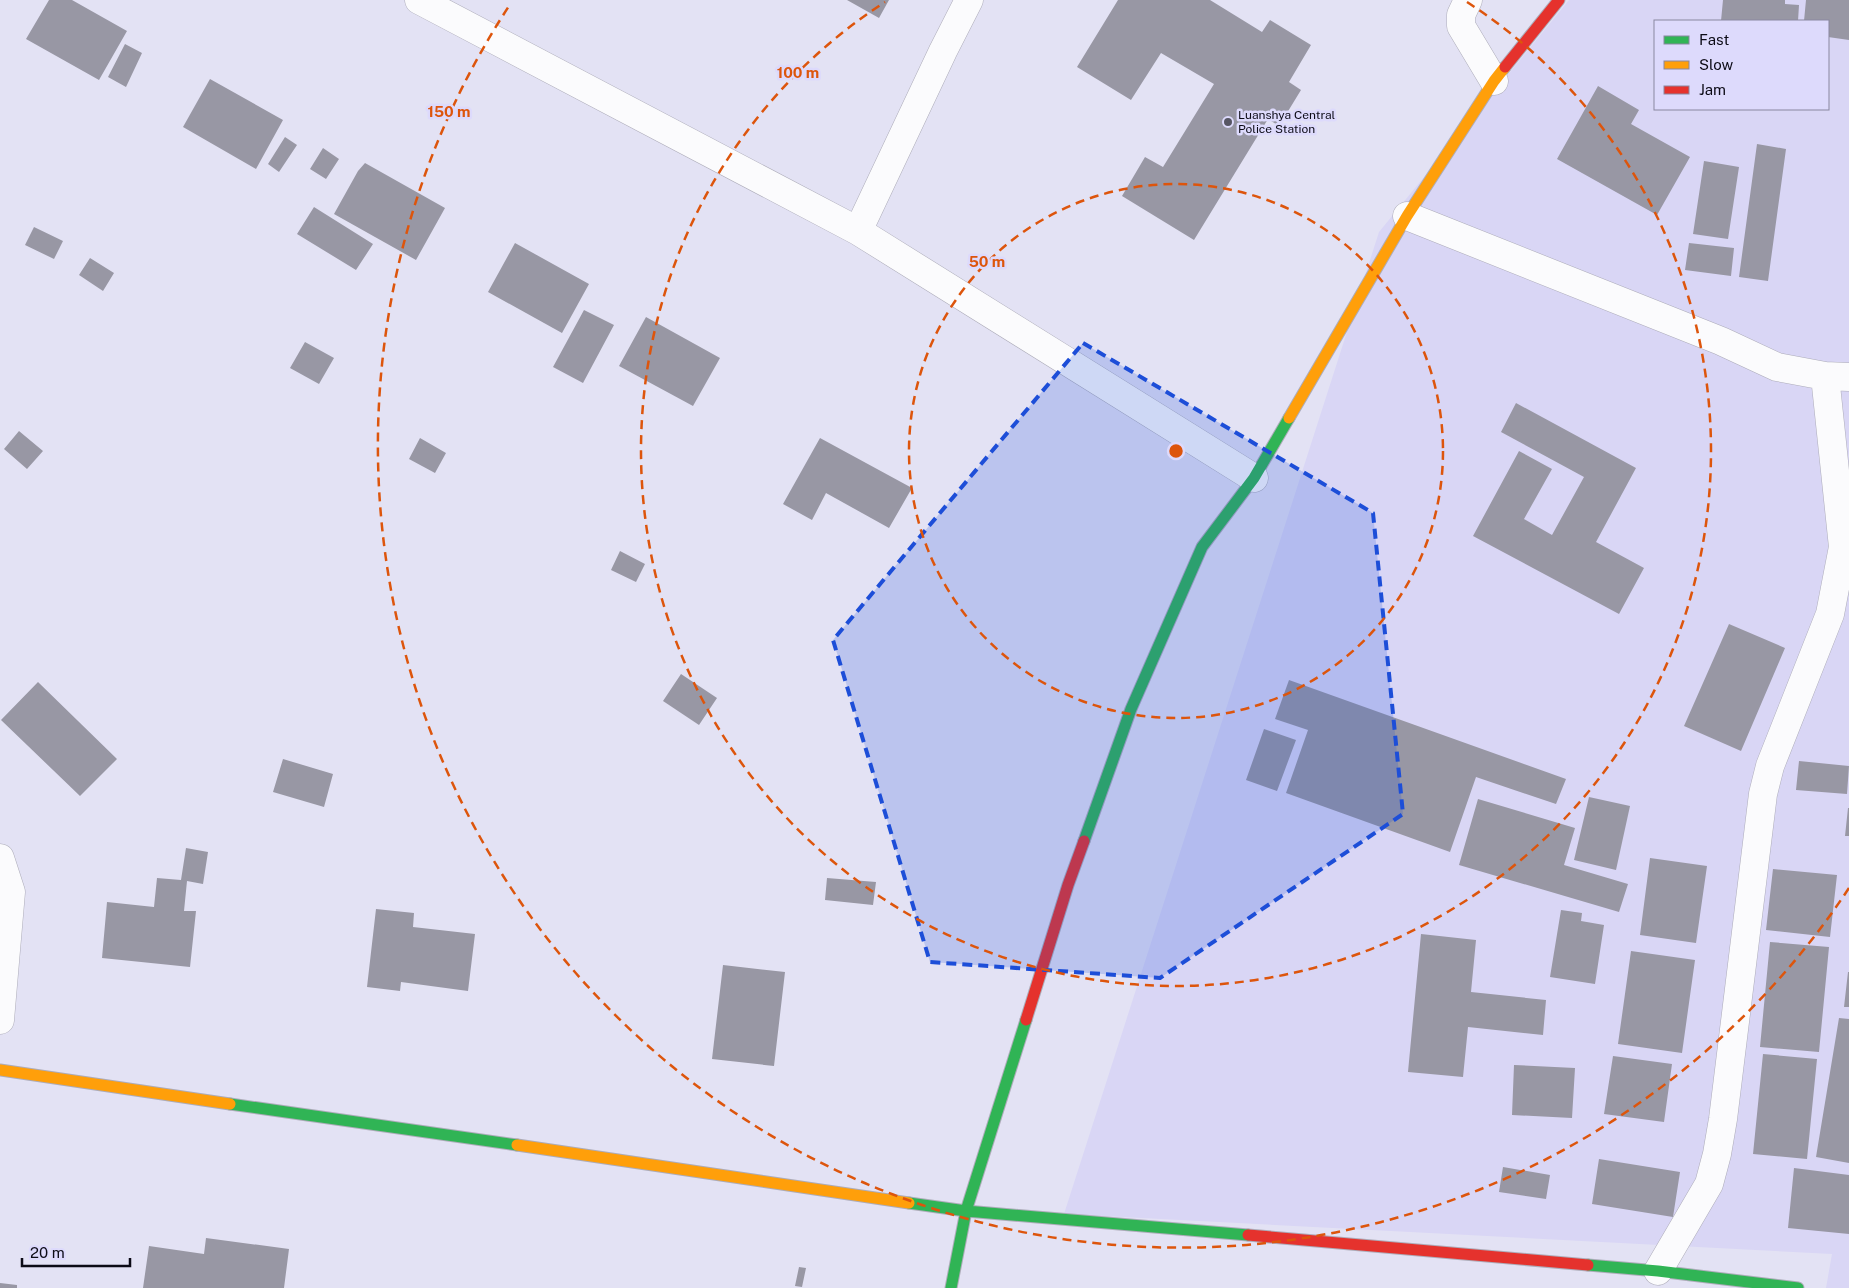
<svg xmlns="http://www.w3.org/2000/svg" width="1849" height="1288" viewBox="0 0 1849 1288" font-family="'Public Sans',sans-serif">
<rect width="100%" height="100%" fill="#e3e2f4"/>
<path fill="#d9d6f5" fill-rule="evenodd" d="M 1569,0 L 1849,0 L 1849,1288 L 1826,1288 L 1832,1254 L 1064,1214 L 1379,232 ZM 1655,21 L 1828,21 L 1828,109 L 1655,109 Z"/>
<path fill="#9897a4" d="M 49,0 L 72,0 L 127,31 L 99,80 L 26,39 Z
M 847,0 L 889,0 L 879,18 Z
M 1118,0 L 1210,0 L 1262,32 L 1270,20 L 1311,45 L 1289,82 L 1301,90 L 1279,126 L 1268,119 L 1194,240 L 1122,196 L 1145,157 L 1163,167 L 1214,84 L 1161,53 L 1131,100 L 1077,67 Z
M 1723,0 L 1785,0 L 1785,4 L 1799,5 L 1798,21 L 1721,21 Z
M 1806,0 L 1849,0 L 1849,40 L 1828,37 L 1828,21 L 1804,21 Z
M 125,44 L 142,53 L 126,87 L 108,77 Z
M 210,79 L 283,120 L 256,169 L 183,127 Z
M 1598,86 L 1639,110 L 1631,124 L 1690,157 L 1657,215 L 1557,159 Z
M 285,137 L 297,145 L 279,172 L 268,164 Z
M 1757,144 L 1786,149 L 1768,281 L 1739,277 Z
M 323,148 L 339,159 L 326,179 L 310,169 Z
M 1704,161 L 1739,167 L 1728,239 L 1693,234 Z
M 365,163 L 445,208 L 416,260 L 334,214 L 358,171 Z
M 314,207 L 373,244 L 356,270 L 297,234 Z
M 34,227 L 63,241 L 54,259 L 25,245 Z
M 515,243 L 589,284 L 562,333 L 488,292 Z
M 1689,243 L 1734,248 L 1731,276 L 1685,270 Z
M 90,258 L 114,273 L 103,291 L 79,275 Z
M 584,310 L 614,325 L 583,383 L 553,367 Z
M 646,317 L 720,358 L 693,406 L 619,366 Z
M 305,342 L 334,358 L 319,384 L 290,368 Z
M 1516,403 L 1636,468 L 1596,542 L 1644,568 L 1619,614 L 1473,536 L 1519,451 L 1552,469 L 1524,519 L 1552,535 L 1584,477 L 1501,432 Z
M 19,431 L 43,451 L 27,469 L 4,449 Z
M 420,438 L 446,453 L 435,473 L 409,459 Z
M 820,438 L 912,488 L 889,528 L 826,493 L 812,520 L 783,504 Z
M 620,551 L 645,564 L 636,582 L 611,570 Z
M 1729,624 L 1785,648 L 1741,751 L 1684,726 Z
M 681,674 L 717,698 L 699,725 L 663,701 Z
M 1289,680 L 1566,779 L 1556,804 L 1476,777 L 1450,852 L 1286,793 L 1308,730 L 1275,719 Z
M 38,682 L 117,759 L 80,796 L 1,720 Z
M 1264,729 L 1296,740 L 1277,791 L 1246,780 Z
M 283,759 L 333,774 L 324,807 L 273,792 Z
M 1799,761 L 1849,766 L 1847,794 L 1796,790 Z
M 1589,797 L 1630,806 L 1616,870 L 1574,860 Z
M 1478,799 L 1575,828 L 1564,865 L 1628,884 L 1619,912 L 1459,865 Z
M 1848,808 L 1849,808 L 1849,836 L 1845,836 Z
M 186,848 L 208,852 L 203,884 L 187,881 L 184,911 L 196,911 L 190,967 L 102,958 L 107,902 L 154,907 L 157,878 L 181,880 Z
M 1650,858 L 1707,866 L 1696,943 L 1640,935 Z
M 1773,869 L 1837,875 L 1830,937 L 1766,930 Z
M 827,878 L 876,882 L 873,905 L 825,900 Z
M 376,909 L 414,913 L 413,927 L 475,934 L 468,991 L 401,982 L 400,991 L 367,987 Z
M 1561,910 L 1582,913 L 1581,921 L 1604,925 L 1595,984 L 1550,977 Z
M 1421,934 L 1476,940 L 1471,992 L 1546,1000 L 1543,1035 L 1468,1027 L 1463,1077 L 1408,1072 Z
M 1770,942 L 1829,947 L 1819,1052 L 1760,1047 Z
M 1631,951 L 1695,960 L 1682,1053 L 1618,1044 Z
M 723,965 L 785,972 L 774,1066 L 712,1059 Z
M 1848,972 L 1849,972 L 1849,1007 L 1844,1007 Z
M 1839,1018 L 1849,1019 L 1849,1163 L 1816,1157 Z
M 1763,1054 L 1817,1059 L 1807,1159 L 1753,1154 Z
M 1613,1056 L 1672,1064 L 1664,1122 L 1604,1114 Z
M 1514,1065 L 1575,1068 L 1572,1118 L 1512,1115 Z
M 1599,1159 L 1680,1172 L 1673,1217 L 1592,1204 Z
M 1503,1167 L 1550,1175 L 1546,1199 L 1499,1192 Z
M 1794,1168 L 1849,1175 L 1849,1234 L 1788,1228 Z
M 206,1238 L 289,1249 L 284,1288 L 143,1288 L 149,1246 L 204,1254 Z
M 799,1267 L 806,1268 L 802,1287 L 795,1286 Z
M 0,1283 L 17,1285 L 17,1288 L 0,1288 Z"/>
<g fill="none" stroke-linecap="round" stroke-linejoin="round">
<defs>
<path id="street" d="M 419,0 L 858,231 L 1254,478
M 1468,0 L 1461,15 L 1461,26 L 1494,81
M 1407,216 L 1721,341 L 1777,367 L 1825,376 L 1849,377
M 858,231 L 943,51 L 969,0
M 0,858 L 11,892 L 0,1020
M 1658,1271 L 1709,1184 L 1717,1154 L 1723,1119 L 1763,794 L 1770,766 L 1830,614 L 1843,547 L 1825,376"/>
<path id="fast" d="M 1084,841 L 1131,709 L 1202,547 L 1254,478 L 1289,418
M 230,1104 L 517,1145
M 909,1203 L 966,1211 L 1248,1235
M 1588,1265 L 1658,1271 L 1798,1288
M 951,1288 L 966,1211 L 1026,1020"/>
<path id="slow" d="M 1289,418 L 1407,216 L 1494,81 L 1505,67
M 0,1070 L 230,1104
M 517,1145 L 909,1203"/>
<path id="jam" d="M 1505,67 L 1559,0
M 1026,1020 L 1068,885 L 1084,841
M 1248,1235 L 1588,1265"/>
</defs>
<use href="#street" stroke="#adacb9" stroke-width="29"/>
<use href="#fast" stroke="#adacb9" stroke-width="13"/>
<use href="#slow" stroke="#adacb9" stroke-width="13"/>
<use href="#jam" stroke="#adacb9" stroke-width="13"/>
<use href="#street" stroke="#fbfbfd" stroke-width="28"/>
<use href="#fast" stroke="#30b455" stroke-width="11"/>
<use href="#slow" stroke="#ff9f0a" stroke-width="11"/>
<use href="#jam" stroke="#e5322d" stroke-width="11"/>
</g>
<path fill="#1d4ed8" fill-opacity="0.2" stroke="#1d4ed8" stroke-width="4" stroke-dasharray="10 6" stroke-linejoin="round" d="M 1083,343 L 1373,513 L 1403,814 L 1160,978 L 930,962 L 833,640 Z"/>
<g fill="none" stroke="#dd550c" stroke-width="2.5" stroke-dasharray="9 6">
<circle cx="1176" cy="451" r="267"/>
<path d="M1467 2A535 535 0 1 1 885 2"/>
<path d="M1849 888A802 802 0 1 1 511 3"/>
</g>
<circle fill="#575664" stroke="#dddafc" stroke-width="2" cx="1228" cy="122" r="5"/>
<g text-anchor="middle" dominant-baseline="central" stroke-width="5" stroke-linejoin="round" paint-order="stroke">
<g font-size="12" fill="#0c0b16" stroke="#dddafc" text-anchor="start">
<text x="1238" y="115">Luanshya Central<tspan x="1238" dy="14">Police Station</tspan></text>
</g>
</g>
<circle cx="1176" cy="451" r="8" fill="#dd550c" stroke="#dddafc" stroke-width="2.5"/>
<g font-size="15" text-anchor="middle" font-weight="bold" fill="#dd550c" stroke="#dddafc" stroke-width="5" stroke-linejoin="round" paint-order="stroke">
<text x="798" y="78">100 m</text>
<text x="449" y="117">150 m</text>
<text x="987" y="267">50 m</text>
</g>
<rect x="1654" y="20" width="175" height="90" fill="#dddafc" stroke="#8987a0"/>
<rect x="1664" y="36" width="25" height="8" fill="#30b455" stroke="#8987a0"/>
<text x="1699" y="45" font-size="15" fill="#0c0b16">Fast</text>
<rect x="1664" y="61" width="25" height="8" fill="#ff9f0a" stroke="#8987a0"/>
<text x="1699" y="70" font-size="15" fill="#0c0b16">Slow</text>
<rect x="1664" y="86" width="25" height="8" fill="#e5322d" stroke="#8987a0"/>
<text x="1699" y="95" font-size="15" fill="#0c0b16">Jam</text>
<path d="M22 1258v8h108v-8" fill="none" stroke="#0c0b16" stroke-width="2.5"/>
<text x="30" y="1258" font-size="15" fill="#0c0b16" stroke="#dddafc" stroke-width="4" paint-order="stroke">20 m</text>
</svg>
